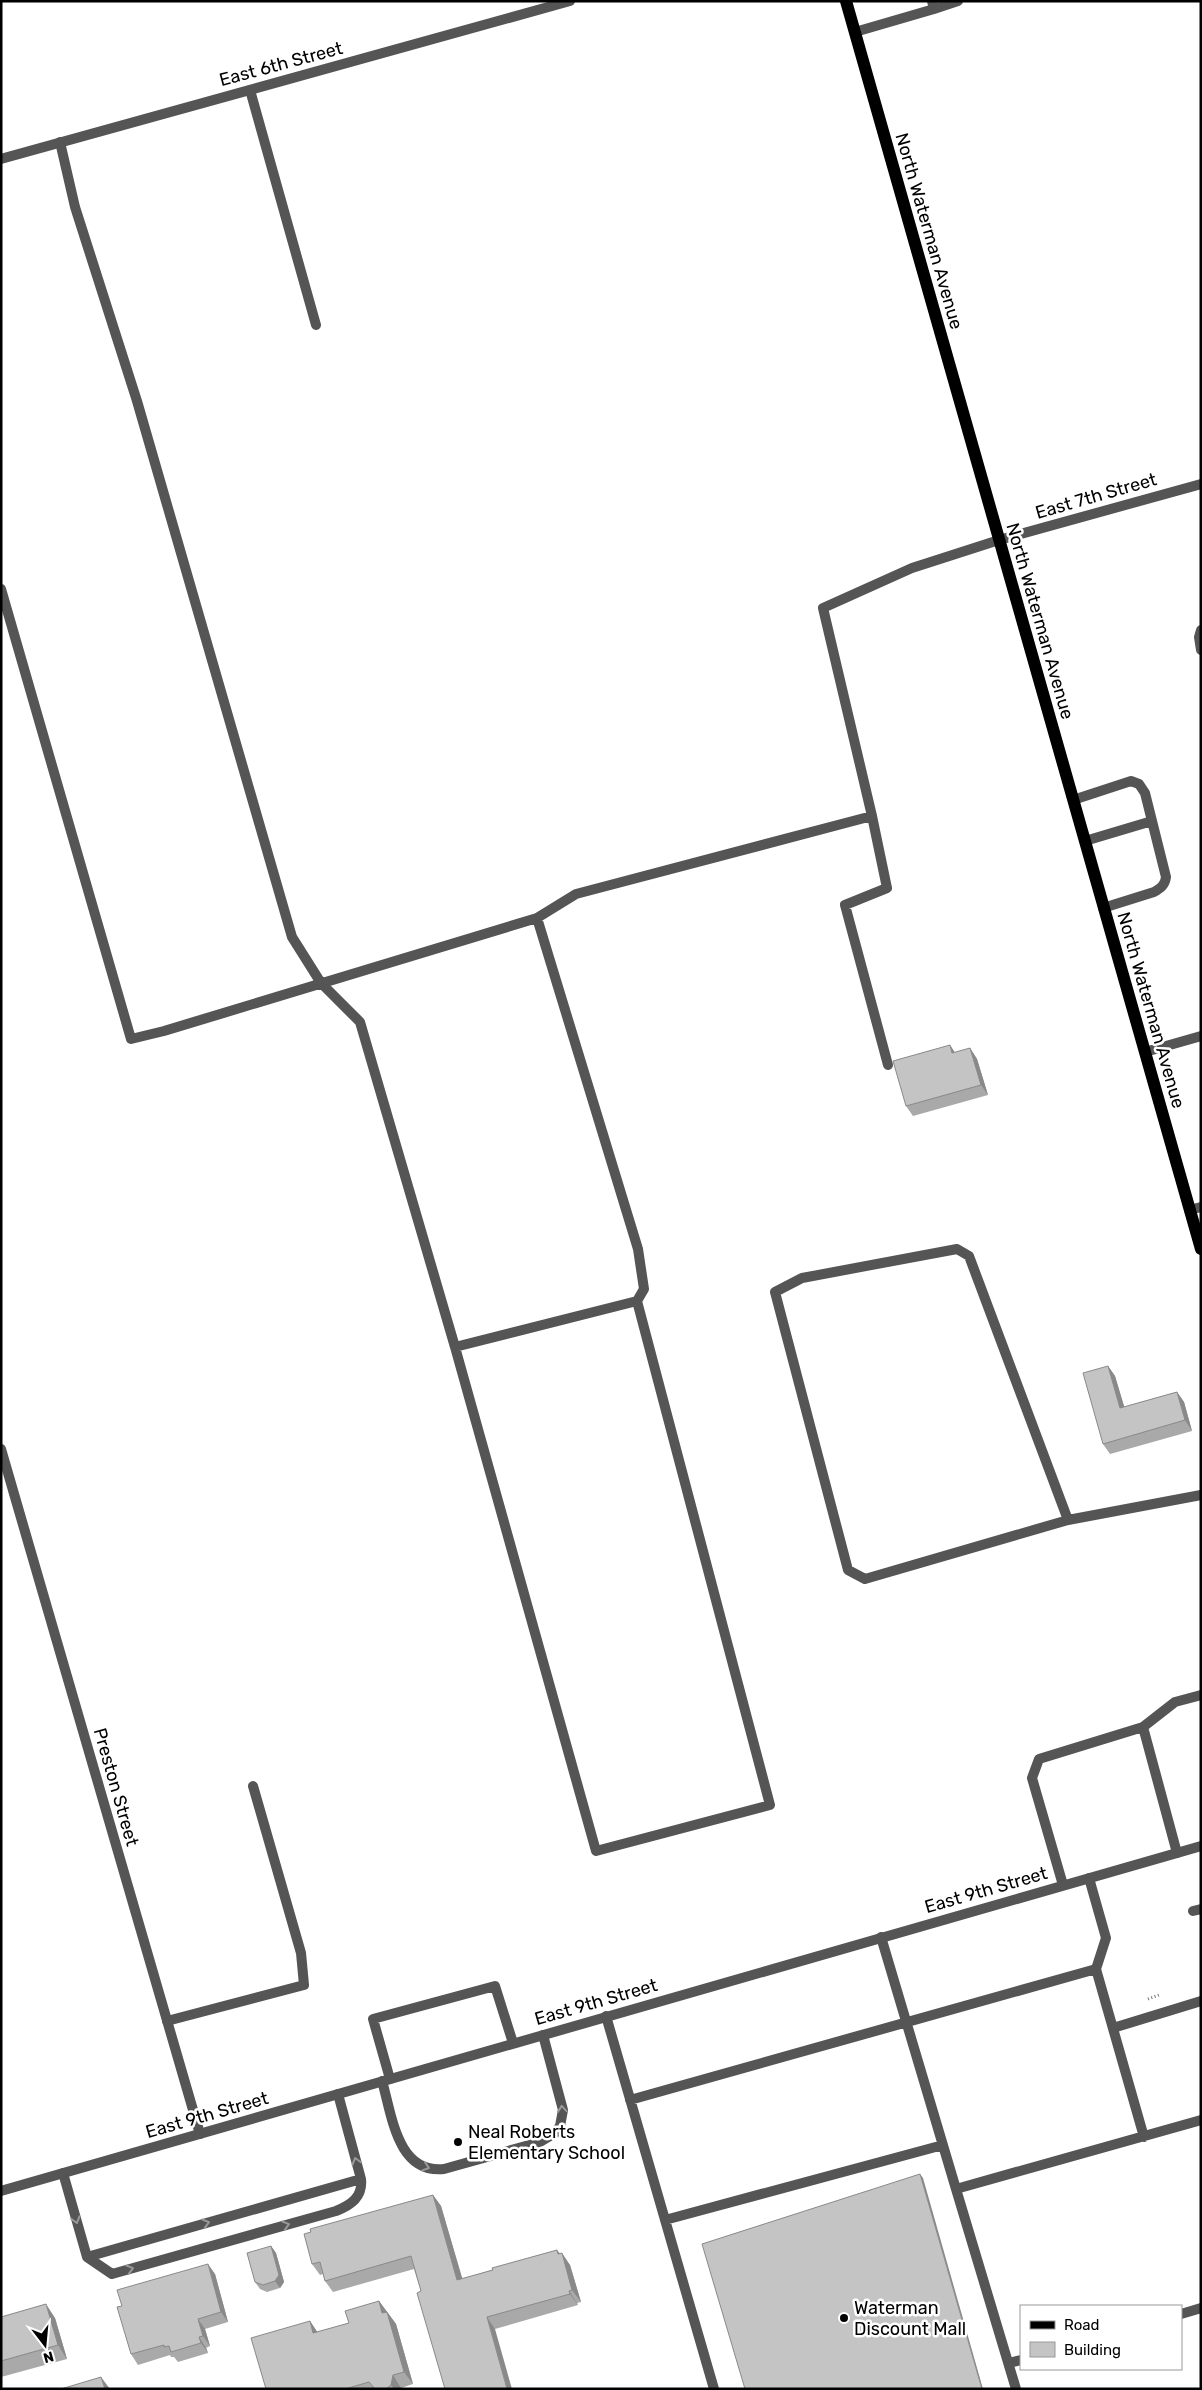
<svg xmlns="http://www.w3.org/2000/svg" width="1202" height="2390" viewBox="0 0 1202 2390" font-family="Rubik,sans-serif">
<rect width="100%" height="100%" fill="#fff"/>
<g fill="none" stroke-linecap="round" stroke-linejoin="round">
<path stroke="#777" stroke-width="3" stroke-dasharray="1 2.5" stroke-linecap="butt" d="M 1148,1999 L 1159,1995"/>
<path stroke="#555" stroke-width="10" d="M 934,9 L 958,1
M 855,32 L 934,9 L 932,1
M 250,90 L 316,325
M 60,142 L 75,207 L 137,401 L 292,937 L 321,983 L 360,1022 L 455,1347 L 637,1301 L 644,1289 L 638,1249 L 537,918
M 1,589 L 131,1039 L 164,1031 L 537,918 L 576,894 L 872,816
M 1201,630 L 1199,637 L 1201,650
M 1073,800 L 1131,781 L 1139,784 L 1145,793 L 1166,877 C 1165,885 1161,888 1154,892 L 1103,908
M 1085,841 L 1152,821
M 1145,1052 L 1201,1036
M 888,1065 L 845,905 L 887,888 L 872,816 L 823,608 L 912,568 L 999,540
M 1189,1210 L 1201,1207
M 455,1347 L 596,1851 L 770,1805 L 637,1301
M 1068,1520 L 969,1256 L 957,1249 L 802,1278 L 775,1292 L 848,1570 L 865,1579 L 1068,1520 L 1201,1495
M 1143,1727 L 1177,1853
M 1089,1878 L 1106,1938 L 1096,1969 L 1144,2137
M 1063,1885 L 1032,1778 L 1039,1759 L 1143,1727 L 1175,1702 L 1201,1695
M 1193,1911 L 1201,1909
M 881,1937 L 956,2189 L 1201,2120
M 606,2016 L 714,2389
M 167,2021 L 304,1985 L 301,1953 L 253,1786
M 1113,2028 L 1201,2001
M 390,2079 L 373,2019 L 495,1986 L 513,2043
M 382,2081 C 392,2115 397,2174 444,2169 L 540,2142 L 555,2133 L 560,2126 L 563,2110 L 543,2035
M 630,2100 L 1096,1969
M 63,2173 L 87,2257 L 361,2179 L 338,2094
M 956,2189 L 1016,2389
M 665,2220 L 943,2145
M 87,2257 L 112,2274 L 336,2211 C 351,2205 363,2197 361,2179
M 1181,2314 L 1201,2308
M 1009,2363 L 1021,2360"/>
<path stroke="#555" stroke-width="10" d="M 1,159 L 570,1
M 999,540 L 1201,484
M 1,1449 L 200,2134"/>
<path stroke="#555" stroke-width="10" d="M 1,2191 L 1201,1846"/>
<path stroke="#000" stroke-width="12" d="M 846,1 L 1201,1249"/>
</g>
<path fill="#a9a9a9" d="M 950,1045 L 955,1053 L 970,1048 L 977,1059 L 988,1095 L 913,1116 L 906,1106 Z
M 1108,1366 L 1115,1376 L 1124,1407 L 1177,1392 L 1184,1402 L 1192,1431 L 1110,1454 L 1103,1444 Z
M 433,2195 L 441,2206 L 462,2279 L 557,2250 L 570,2265 L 581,2302 L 577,2303 L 578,2305 L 495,2329 L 421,2291 L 414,2269 L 333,2292 L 325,2281 L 323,2274 L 320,2275 L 312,2264 Z
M 271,2246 L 276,2253 L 284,2282 L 280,2288 L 267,2292 L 260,2289 L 255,2282 Z
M 215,2274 L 228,2322 L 205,2329 L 210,2346 L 206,2348 L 208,2353 L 178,2362 L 174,2357 L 171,2357 L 170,2355 L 138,2365 L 131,2354 Z
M 379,2301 L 396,2324 L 413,2384 L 401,2388 L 401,2389 L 266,2389 L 310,2321 L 317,2332 L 349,2323 Z
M 1,2317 L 55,2318 L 67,2359 L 1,2377 Z"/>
<path fill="#898989" d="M 950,1045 L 957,1056 L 952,1053 Z
M 970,1048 L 977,1059 L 988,1095 L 981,1085 Z
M 1108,1366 L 1115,1376 L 1128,1419 L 1120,1408 Z
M 1177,1392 L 1184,1402 L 1192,1431 L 1185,1420 Z
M 920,2174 L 923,2178 L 983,2389 L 982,2389 Z
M 433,2195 L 441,2206 L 466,2291 L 457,2280 Z
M 271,2246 L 276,2253 L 284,2282 L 280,2288 L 275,2281 Z
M 557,2250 L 563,2259 L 562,2253 L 570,2265 L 581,2302 L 572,2290 Z
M 208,2264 L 215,2274 L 228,2322 L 221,2312 Z
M 569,2291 L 577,2303 L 578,2305 L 570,2294 Z
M 379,2301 L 396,2324 L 413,2384 L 404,2372 L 382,2313 Z
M 46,2304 L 55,2318 L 67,2359 L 58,2345 Z
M 487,2317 L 495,2329 L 512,2389 L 507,2389 Z
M 198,2319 L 205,2329 L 210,2346 L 203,2336 Z
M 310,2321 L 318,2333 L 313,2333 Z
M 199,2337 L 206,2348 L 208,2353 L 201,2343 Z
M 393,2375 L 401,2388 L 401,2389 L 394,2389 L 391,2385 Z
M 101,2377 L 110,2389 L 105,2389 Z"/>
<path fill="#c4c4c4" stroke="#898989" d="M 950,1045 L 952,1053 L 970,1048 L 981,1085 L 906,1106 L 893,1061 Z
M 1108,1366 L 1120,1408 L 1177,1392 L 1185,1420 L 1103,1444 L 1083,1373 Z
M 920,2174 L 982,2389 L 745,2389 L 702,2244 Z
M 433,2195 L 457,2280 L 493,2270 L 492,2268 L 557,2250 L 558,2254 L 562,2253 L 572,2290 L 569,2291 L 570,2294 L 487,2317 L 507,2389 L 445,2389 L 417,2293 L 421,2291 L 411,2256 L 325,2281 L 320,2262 L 312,2264 L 304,2234 L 311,2232 L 310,2229 Z
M 271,2246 L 279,2275 L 275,2281 L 263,2285 L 255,2282 L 247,2253 Z
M 208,2264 L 221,2312 L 198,2319 L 203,2336 L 199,2337 L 201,2343 L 171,2352 L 169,2346 L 164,2347 L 164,2345 L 131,2354 L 117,2307 L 122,2306 L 117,2290 Z
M 379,2301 L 382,2313 L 387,2312 L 404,2372 L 393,2375 L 391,2385 L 386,2389 L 375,2389 L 369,2382 L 345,2389 L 266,2389 L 251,2338 L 310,2321 L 313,2333 L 349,2323 L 345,2311 Z
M 46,2304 L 58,2345 L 1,2361 L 1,2317 Z
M 101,2377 L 105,2389 L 61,2389 Z"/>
<defs><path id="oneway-chevron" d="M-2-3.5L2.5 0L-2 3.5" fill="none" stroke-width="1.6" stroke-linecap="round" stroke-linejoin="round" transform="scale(1.25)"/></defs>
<g stroke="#999">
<use href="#oneway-chevron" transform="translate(562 2109) rotate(-95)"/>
<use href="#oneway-chevron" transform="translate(356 2161) rotate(-106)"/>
<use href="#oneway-chevron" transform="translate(426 2167) rotate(18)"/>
<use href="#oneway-chevron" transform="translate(76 2220) rotate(74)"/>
<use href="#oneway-chevron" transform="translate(206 2223) rotate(-16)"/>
<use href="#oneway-chevron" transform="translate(286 2225) rotate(-16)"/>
<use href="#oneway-chevron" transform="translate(130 2269) rotate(-16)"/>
</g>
<g fill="#000" stroke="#fff" stroke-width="2">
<circle cx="458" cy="2142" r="5"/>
<circle cx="844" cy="2318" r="5"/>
</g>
<g text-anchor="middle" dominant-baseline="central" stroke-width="5" stroke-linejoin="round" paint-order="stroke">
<g font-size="18" fill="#000" stroke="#fff">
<text transform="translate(281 64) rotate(-15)">East 6th Street</text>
<text transform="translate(929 231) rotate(74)">North Waterman Avenue</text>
<text transform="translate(1096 496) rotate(-16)">East 7th Street</text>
<text transform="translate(1040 621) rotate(74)">North Waterman Avenue</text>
<text transform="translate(1151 1010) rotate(74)">North Waterman Avenue</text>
<text transform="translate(116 1787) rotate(74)">Preston Street</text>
<text transform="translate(986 1890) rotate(-16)">East 9th Street</text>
<text transform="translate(596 2002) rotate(-16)">East 9th Street</text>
<text transform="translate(207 2115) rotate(-16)">East 9th Street</text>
</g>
<g font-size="18" fill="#000" stroke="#fff" text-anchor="start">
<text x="468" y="2132">Neal Roberts<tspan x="468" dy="21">Elementary School</tspan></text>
<text x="854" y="2308">Waterman<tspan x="854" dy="21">Discount Mall</tspan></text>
</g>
</g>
<rect width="1202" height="2390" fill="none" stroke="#000000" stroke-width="5"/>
<rect x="1020" y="2305" width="162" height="65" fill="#ffffff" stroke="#999999"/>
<rect x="1030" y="2321" width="25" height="8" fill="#000000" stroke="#999999"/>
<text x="1064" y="2330" font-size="15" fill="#000000">Road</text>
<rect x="1030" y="2342" width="25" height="15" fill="#c4c4c4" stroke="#999999"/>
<text x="1064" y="2355" font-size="15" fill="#000000">Building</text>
<g transform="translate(45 2345) rotate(164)" stroke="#ffffff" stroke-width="4" paint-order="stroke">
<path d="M0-4L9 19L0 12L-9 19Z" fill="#000000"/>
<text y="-8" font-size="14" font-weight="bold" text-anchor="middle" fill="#000000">N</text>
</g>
</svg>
